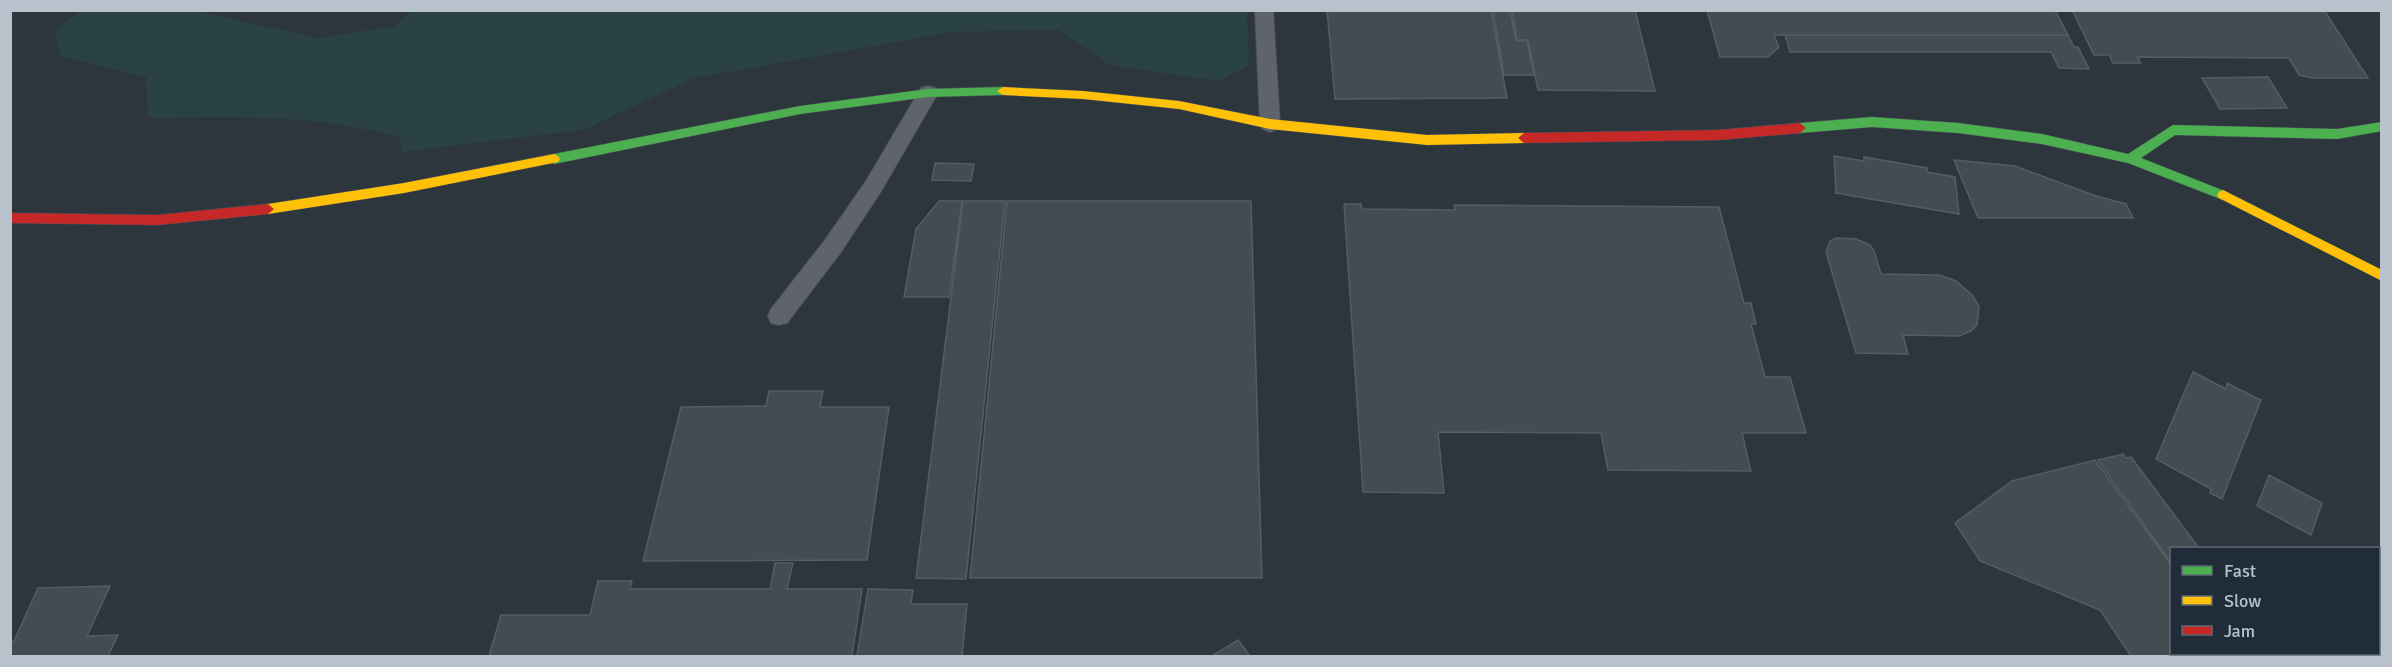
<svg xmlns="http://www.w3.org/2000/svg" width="2392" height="667" viewBox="0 0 2392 667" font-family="Signika,sans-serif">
<rect width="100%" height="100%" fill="#2d353d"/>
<path fill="#2a4243" d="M 79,11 L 197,11 L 318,38 L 395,26 L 412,10 L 1247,10 L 1249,66 L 1218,81 L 1109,65 L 1058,30 L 953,32 L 695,78 L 583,130 L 402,152 L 400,138 C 319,114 232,117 148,118 L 146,77 L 61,56 L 54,32 Z"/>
<path fill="#444b51" stroke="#555c64" stroke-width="1.5" d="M 1327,10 L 1491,10 L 1507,98 L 1335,99 Z
M 1493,10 L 1521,10 L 1510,11 L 1516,41 L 1527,41 L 1534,75 L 1504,75 Z
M 1635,10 L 1655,91 L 1538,90 L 1528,40 L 1517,40 L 1512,11 Z
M 1707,10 L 2055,10 L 2068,35 L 1774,35 L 1779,47 L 1768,57 L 1720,57 Z
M 2072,10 L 2324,10 L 2368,78 L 2312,78 L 2299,75 L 2289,58 L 2137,57 L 2141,63 L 2113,63 L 2109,55 L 2094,55 Z
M 1785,35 L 2068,35 L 2074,47 L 2078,47 L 2089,69 L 2059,68 L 2051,52 L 1790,52 Z
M 2268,77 L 2287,108 L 2220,109 L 2202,78 Z
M 1834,156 L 1864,161 L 1864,157 L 1927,168 L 1927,172 L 1955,177 L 1959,214 L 1836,193 Z
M 1954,160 L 2015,166 L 2096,196 L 2126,204 L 2133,218 L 1978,218 Z
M 935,163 L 974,164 L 971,181 L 932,180 Z
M 939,201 L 962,201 L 949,297 L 904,297 L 916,229 Z
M 963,201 L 1005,201 L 966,579 L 916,578 Z
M 1007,201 L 1251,201 L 1262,578 L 970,578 Z
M 1344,204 L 1361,204 L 1362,209 L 1455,210 L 1454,205 L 1719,207 L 1744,303 L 1751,303 L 1756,324 L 1751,324 L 1765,377 L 1790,377 L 1806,433 L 1742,433 L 1751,471 L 1608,470 L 1601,433 L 1438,432 L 1444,493 L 1363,492 Z
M 1837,238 L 1856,239 L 1870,245 L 1874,251 L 1881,274 L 1939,275 L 1956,281 L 1973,296 L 1979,307 L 1977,325 L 1971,331 L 1959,336 L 1903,335 L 1908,354 L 1856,353 L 1826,252 L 1830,241 Z
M 2193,372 L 2226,389 L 2227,383 L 2261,400 L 2222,499 L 2210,493 L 2211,489 L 2156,459 Z
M 769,391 L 823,391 L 820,407 L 889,407 L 867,560 L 643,561 L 681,407 L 766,406 Z
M 2123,454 L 2126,458 L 2131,457 L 2199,548 L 2172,548 L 2172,564 L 2098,460 Z
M 2095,460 L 2172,566 L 2172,654 L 2234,654 L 2236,656 L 2131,656 L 2100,610 L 1980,561 L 1955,523 L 2012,481 Z
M 2269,475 L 2322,503 L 2311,535 L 2257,506 Z
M 775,563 L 793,563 L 787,589 L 862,589 L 852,656 L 489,656 L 501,615 L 590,615 L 598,581 L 632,581 L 630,589 L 770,589 Z
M 110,586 L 87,636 L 118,635 L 108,656 L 10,656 L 10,641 L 14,641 L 38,588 Z
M 868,589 L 913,590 L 911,604 L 967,604 L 962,656 L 857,656 Z
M 1238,640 L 1250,656 L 1212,656 Z
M 2236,654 L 2275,654 L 2278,656 L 2238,656 Z"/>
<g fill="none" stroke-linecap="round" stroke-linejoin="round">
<defs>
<path id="lane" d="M 1255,10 L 1273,10 L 1280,124 L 1277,129 L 1270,132 L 1263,129 L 1260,124 Z
M 928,86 L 935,88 L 938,93 L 880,193 L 841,252 L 787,323 L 779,325 L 771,323 L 768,316 L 771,309 L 825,240 L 866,181 L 921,88 Z"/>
<path id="fast" d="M 1003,87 L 1009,91 L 1003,95 L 928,97 L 800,114 L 554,164 L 548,159 L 554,154 L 800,106 L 928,89 Z
M 1872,117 L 1958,123 L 2042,134 L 2128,154 L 2173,125 L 2337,129 L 2382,122 L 2382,131 L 2337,139 L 2175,135 L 2141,158 L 2227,192 L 2229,195 L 2227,198 L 2223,200 L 2128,163 L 2042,144 L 1958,133 L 1872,127 L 1800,133 L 1794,128 L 1800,123 Z"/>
<path id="slow" d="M 1003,87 L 1083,91 L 1179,101 L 1270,119 L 1427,135 L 1524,133 L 1530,138 L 1524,143 L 1427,145 L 1270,129 L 1179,109 L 1083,99 L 1003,95 L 997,91 Z
M 554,154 L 558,156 L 560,159 L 558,162 L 404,193 L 268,214 L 262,209 L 268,204 L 404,183 Z
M 2223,190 L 2382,270 L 2382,281 L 2219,198 L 2217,195 L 2219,192 Z"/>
<path id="jam" d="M 1800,123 L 1806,128 L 1800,133 L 1718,140 L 1524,143 L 1518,138 L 1524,133 L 1718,130 Z
M 268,204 L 274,209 L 268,214 L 157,225 L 10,223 L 10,213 L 157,215 Z"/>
</defs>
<use href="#lane" stroke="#4b5157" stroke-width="2"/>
<use href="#fast" stroke="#4b5157" stroke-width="1"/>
<use href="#slow" stroke="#4b5157" stroke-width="1"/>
<use href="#jam" stroke="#4b5157" stroke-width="1"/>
<use href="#lane" fill="#5e646a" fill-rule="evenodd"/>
<use href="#fast" fill="#4caf50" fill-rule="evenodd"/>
<use href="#slow" fill="#ffc107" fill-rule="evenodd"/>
<use href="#jam" fill="#c62828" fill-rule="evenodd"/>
</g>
<rect width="2392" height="667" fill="none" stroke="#b8c2cc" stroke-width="24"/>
<rect x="2170" y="547" width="210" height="108" fill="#202d38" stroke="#5d6973" stroke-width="1.5"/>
<rect x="2182" y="566" width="30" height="9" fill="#4caf50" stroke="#5d6973" stroke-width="1.5"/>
<text x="2224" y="577" font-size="18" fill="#b8c2cc">Fast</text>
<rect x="2182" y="596" width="30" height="9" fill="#ffc107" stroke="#5d6973" stroke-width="1.5"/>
<text x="2224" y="607" font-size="18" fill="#b8c2cc">Slow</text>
<rect x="2182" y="626" width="30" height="9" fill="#c62828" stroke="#5d6973" stroke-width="1.5"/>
<text x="2224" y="637" font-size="18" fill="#b8c2cc">Jam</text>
</svg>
